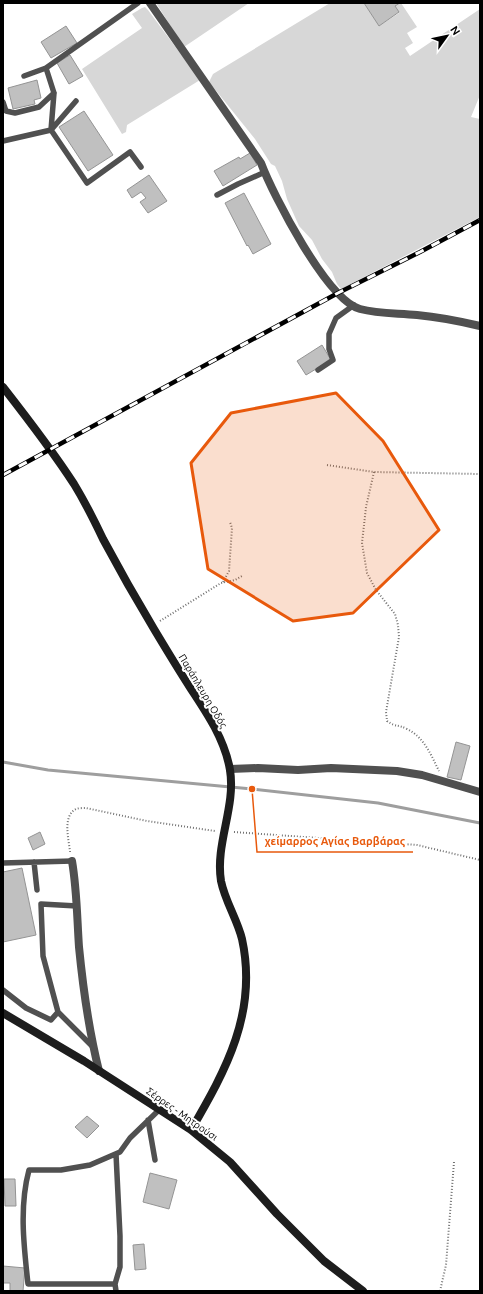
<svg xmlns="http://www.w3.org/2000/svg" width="483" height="1294" viewBox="0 0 483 1294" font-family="Ubuntu,sans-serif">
<rect width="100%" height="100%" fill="#fff"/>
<path fill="#d7d7d7" d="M 156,3 L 249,3 L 184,47 Z
M 330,3 L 364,3 L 379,26 L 399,13 L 395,6 L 401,3 L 417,27 L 407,33 L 413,43 L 405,48 L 410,56 L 480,9 L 480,95 L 471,117 L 480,119 L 480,217 L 341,289 L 337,284 L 332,272 L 322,259 L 312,240 L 299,226 L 287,199 L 282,181 L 275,166 L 271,164 L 255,139 L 209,82 L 213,74 Z
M 145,7 L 148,10 L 200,80 L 127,125 L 126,132 L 122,134 L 82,69 L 142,28 L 132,14 L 142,8 Z"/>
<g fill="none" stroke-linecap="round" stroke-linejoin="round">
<path stroke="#9e9e9e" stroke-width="3" d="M 3,762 L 48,770 L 252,789 L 378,803 L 480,823"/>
</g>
<path fill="#c0c0c0" stroke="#949494" d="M 364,3 L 400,3 L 395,6 L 399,12 L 379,26 Z
M 66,26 L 77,43 L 51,58 L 41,42 Z
M 70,55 L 83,76 L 69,84 L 57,63 Z
M 37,80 L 41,98 L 34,100 L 35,104 L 13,109 L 8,88 Z
M 84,111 L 113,155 L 88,171 L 59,127 Z
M 250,153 L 257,165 L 223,186 L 214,171 L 239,157 L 240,159 Z
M 149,175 L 167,201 L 148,213 L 140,202 L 146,198 L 141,192 L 132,198 L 127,190 Z
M 244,193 L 271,244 L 253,254 L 248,245 L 247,246 L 225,203 Z
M 322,345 L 331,360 L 306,375 L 297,361 Z
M 456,742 L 470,746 L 461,780 L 447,777 Z
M 40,832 L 45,844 L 33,850 L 28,838 Z
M 22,868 L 36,935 L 3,942 L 3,872 Z
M 87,1116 L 99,1126 L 87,1138 L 75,1127 Z
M 150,1173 L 177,1180 L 169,1209 L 143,1202 Z
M 4,1179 L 15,1179 L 16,1206 L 5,1206 Z
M 144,1244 L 146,1269 L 135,1270 L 133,1245 Z
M 3,1266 L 25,1268 L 23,1291 L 10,1291 L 10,1283 L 3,1283 Z"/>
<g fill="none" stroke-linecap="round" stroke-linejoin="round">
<path stroke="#727272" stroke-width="2" stroke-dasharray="1 2" stroke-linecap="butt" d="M 327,465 L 374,472 L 480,474
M 374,472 L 366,507 L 362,543 L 367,573 L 376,590 L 395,614 L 398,625 L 399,637 L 386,712 L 387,721 C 397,728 398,724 407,729 C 424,737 431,755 439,771
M 223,582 L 229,571 L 232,528 L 230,522
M 160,621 L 221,583 L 235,580 L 242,576
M 234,832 L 417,845 L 480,860
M 70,852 C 69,840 62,816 76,809 C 79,808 83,808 86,808 L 147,821 L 215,831
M 440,1291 L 446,1265 L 454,1162"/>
<path stroke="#505050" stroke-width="5.5" d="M 24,76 L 46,68 L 138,3
M 76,101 L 51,130 L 87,183 L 130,152 L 141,167
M 3,102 L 6,111 L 15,113 L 39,107 L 54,93
M 3,141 L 51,130 L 54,93 L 46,68
M 217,195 L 238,184 L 265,172
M 318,370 L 333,360 L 329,349 L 329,334 L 336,318 L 354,305
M 34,862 L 37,890
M 3,863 L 72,861
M 3,990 L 26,1008 L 51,1020 L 58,1012 L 43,956 L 41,904 L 77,906
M 58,1012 L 93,1047
M 148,1120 L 155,1160
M 115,1284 L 28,1284 C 24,1247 19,1207 29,1170 L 61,1170 L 90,1165 L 120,1152 L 130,1138 L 160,1109
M 116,1291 L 115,1284 L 120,1267 L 120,1236 L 116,1154"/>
<path stroke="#505050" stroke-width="8" d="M 150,3 L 261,163 C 273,195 327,300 360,309 C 379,314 398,313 417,315 C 438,317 459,321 480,326
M 230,769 L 258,768 L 298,770 L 331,768 L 397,771 L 422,775 L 480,792
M 72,861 C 77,890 77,918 79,947 C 83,988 89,1031 99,1071"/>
<path stroke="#1d1d1d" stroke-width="8" d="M 3,387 C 28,419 52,450 74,484 C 85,502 94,520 103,539 C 119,569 136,599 154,629 C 166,649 178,669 191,689 C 207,713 225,740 230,770 C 236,807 215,844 221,881 C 225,901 237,919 242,939 C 258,1012 226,1070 191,1130
M 3,1013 L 84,1061 L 191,1130 L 230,1162 L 277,1214 L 324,1261 L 363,1291"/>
<defs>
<path id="rail" d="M 3,475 L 338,293 L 420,252 L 480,220"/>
</defs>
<use href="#rail" stroke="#000" stroke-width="4.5"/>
<use href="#rail" stroke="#fff" stroke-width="3" stroke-dasharray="9" stroke-linecap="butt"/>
</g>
<path fill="#e8590c" fill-opacity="0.2" stroke="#e8590c" stroke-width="3" stroke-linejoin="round" d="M 336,393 L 383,441 L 439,530 L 353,613 L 293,621 L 208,569 L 191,463 L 231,413 Z"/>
<g text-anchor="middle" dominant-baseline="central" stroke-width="4" stroke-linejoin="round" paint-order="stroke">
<g font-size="10" fill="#000" stroke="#fff">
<text transform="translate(203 691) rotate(59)">Παράπλευρη Οδός</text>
<text transform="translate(182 1114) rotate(35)">Σέρρες - Μητρούσι</text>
</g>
</g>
<path fill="none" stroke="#e8590c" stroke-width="1.5" d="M252 789L257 852H413"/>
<circle fill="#e8590c" stroke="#fff" stroke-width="1.5" cx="252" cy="789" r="4"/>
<g font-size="11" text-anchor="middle" font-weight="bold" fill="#e8590c" stroke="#fff" stroke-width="4" stroke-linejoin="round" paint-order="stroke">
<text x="335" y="845">χείμαρρος Αγίας Βαρβάρας</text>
</g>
<rect width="483" height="1294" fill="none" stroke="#000000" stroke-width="8"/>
<g transform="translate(447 36) rotate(57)" stroke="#ffffff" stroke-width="3" paint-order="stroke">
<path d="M0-3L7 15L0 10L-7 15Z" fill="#000000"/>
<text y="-6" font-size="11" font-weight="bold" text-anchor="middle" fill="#000000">N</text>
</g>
</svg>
